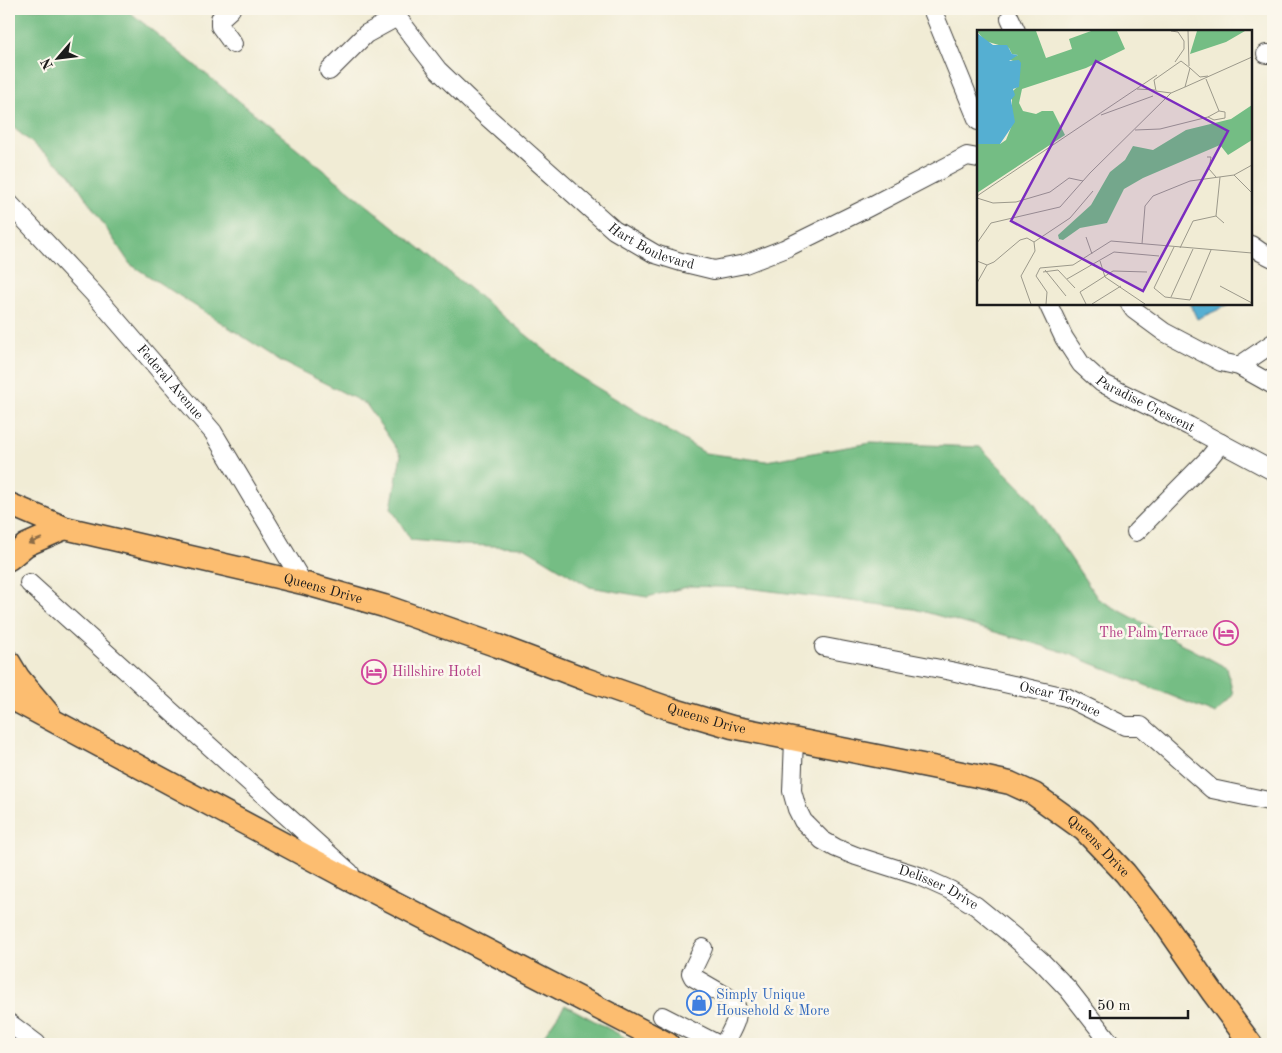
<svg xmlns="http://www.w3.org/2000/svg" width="1282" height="1053" viewBox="0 0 1282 1053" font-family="'Old Standard TT',serif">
<rect width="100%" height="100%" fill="#fbf7ec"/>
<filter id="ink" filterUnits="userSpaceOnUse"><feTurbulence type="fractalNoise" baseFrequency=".02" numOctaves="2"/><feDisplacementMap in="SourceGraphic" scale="10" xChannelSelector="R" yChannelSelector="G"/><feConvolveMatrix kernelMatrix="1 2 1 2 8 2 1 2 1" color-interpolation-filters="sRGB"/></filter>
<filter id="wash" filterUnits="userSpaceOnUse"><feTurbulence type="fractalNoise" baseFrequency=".0096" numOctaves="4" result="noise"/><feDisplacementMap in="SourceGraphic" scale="20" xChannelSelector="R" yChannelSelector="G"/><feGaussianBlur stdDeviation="1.12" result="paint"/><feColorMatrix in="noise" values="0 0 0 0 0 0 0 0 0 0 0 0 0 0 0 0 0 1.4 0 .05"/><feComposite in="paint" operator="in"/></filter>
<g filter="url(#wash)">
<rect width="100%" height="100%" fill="#f1ecd5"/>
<path fill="#74bd84" stroke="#486c50" d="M 9,9 L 126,9 L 573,373 L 705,453 L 766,461 L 871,443 L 980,447 L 1029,496 L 1098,599 L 1227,668 L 1233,695 L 1216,714 L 1064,652 L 915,609 L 747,588 L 691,586 L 647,597 L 590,587 L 524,547 L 463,545 L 411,540 L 391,508 L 401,455 L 366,404 L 281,361 L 130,264 L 70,174 L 9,124 Z
M 565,1005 L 637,1044 L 538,1044 Z"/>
<path fill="#55afd2" stroke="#386677" d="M 1190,304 L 1228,304 L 1229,305 L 1197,319 Z"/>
</g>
<g filter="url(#ink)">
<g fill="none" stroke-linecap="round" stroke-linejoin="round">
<defs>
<g id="minor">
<path d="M 231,9 L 220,19 L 220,26 L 233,44"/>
<path id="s1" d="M 391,9 L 438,70 L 484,114 L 614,230 L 655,254 L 681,262 L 714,270 L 745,264 L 784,249 L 867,208 L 967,156 L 978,158"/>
<path d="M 932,9 L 978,121"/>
<path d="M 1010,18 L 1016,31"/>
<path d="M 1266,54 L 1273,54"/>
<path d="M 329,71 L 366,34 L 397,17"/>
<path id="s2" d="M 9,203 L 94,294 L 213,432 L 303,583"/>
<path d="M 1251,245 L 1261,252 L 1273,258"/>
<path id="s3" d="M 1048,304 L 1064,338 L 1081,364 L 1102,383 L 1189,426 L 1273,471"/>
<path d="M 1130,304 L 1134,310 L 1164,332 L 1221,362 L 1239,366 L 1273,385"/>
<path d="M 1239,366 L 1273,343"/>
<path d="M 1136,532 L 1209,458 L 1221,443"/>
<path d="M 29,583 L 350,873"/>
<path id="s4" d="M 824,647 L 951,671 L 1066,697 L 1125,726 L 1141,726 L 1212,789 L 1273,802"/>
<path id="s5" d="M 794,740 L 792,791 L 797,809 L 803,821 L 822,840 L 836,848 L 856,856 L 919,876 L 950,890 L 976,906 L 1014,937 L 1041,961 L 1068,989 L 1111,1044"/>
<path d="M 703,948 L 691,973 L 693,977 L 731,999 C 745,1011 731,1031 724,1044"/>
<path d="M 662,1016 L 717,1044"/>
<path d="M 9,1023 L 37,1044"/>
</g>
<g id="major">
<path id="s6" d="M 9,504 L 65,528 L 303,583 L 384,606 L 498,646 L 585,679 L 671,709 L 732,727 L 987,778 L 1010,783 L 1034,794 L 1084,830 L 1125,873 L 1163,921 L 1213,993 L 1251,1044"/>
<path d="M 9,559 L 26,545 L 65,528"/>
<path d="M 9,662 L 18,677 L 49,714"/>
<path d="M 9,697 L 349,879 L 668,1044"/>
</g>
</defs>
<use href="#minor" stroke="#3c3b38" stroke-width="20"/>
<use href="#major" stroke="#3c3b38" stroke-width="25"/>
<use href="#minor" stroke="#fff" stroke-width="18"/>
<use href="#major" stroke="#fcbd6f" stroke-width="22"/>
</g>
<defs><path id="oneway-solid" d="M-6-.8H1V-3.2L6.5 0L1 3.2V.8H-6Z" transform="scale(1.25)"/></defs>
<use fill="#8c6c46" href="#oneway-solid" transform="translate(35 541) rotate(157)"/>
</g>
<defs>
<symbol id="hotel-ring" viewBox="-11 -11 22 22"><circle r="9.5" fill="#fbf7ec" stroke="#d1479c" stroke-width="1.5"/><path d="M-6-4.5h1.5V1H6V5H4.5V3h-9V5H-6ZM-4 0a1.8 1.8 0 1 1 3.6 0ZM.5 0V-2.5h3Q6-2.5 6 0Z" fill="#d1479c"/></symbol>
<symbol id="shop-ring" viewBox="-11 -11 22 22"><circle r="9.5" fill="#fbf7ec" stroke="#3f7fe0" stroke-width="1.5"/><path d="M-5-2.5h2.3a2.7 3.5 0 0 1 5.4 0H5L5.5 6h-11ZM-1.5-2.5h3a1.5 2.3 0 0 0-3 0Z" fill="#3f7fe0"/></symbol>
</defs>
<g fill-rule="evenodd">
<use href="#hotel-ring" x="1212" y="619" width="28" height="28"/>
<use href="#hotel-ring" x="360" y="658" width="28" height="28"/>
<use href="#shop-ring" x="685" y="989" width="28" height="28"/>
</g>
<g text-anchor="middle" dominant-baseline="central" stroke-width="5" stroke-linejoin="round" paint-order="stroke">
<g font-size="14" fill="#1c1c1c" stroke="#fbf7ec">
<text stroke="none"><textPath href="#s1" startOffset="356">Hart Boulevard</textPath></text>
<text stroke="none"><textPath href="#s2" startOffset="241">Federal Avenue</textPath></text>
<text stroke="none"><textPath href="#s3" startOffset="145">Paradise Crescent</textPath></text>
<text stroke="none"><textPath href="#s6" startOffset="326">Queens Drive</textPath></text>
<text stroke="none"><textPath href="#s4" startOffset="242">Oscar Terrace</textPath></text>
<text stroke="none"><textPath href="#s6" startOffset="731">Queens Drive</textPath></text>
<text stroke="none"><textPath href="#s6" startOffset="1151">Queens Drive</textPath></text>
<text stroke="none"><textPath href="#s5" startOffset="236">Delisser Drive</textPath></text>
</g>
<g font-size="14" fill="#b23c85" stroke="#fbf7ec" text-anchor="end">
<text x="1208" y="633">The Palm Terrace</text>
<text x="392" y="672" text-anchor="start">Hillshire Hotel</text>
</g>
<g font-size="14" fill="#366cbe" stroke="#fbf7ec" text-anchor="start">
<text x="716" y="995">Simply Unique<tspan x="716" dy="16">Household &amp; More</tspan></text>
</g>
</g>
<g transform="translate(977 30)">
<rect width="275" height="275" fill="#f1ecd5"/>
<path d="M 0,1 L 59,1 L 69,28 L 95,19 L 92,9 L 114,1 L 140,1 L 148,19 L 109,38 L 45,59 L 42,73 L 46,81 L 59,84 L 65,81 L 76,81 L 88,105 L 0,163 L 0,114 L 23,114 L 29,110 L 35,95 L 35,62 L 40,57 L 36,31 L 32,29 L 41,25 L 35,24 L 32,18 L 8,11 ZM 220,1 L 268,1 L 249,12 L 213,24 ZM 275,75 L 275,110 L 251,125 L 243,115 L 166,148 L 147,159 L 130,193 L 103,198 L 86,210 L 82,209 L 81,205 L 114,175 L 133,142 L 148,130 L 156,116 L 176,120 L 209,100 L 254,89 Z" fill="#74bd84"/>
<path d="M 0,3 L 16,15 L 30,15 L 35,24 L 41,25 L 32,31 L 42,30 L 44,33 L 42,57 L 36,59 L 38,65 L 34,70 L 38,92 L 23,114 L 0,114 Z" fill="#55afd2"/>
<path fill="none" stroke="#9c998b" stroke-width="1" d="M 194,1 L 201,2 L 207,11 L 207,19 L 198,32M 211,1 L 212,36M 204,31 L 213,38 L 208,57 L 194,63 L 179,61 L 177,50 ZM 213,38 L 223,47 L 231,46M 229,49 L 242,81M 208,57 L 275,27M 160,59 L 178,60M 242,81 L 248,82 L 248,88 L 237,90 L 231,87 ZM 124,85 L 176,66M 158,100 L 183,99 L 231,87M 230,127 L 234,127 L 232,139 L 239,147M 257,145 L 275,163M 0,166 L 180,45M 0,168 L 16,173 L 39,172 L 73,162 L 92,148 L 106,151M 239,186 L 243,147M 109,207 L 115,224M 57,212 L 93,188 L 116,161M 0,213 L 14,193 L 83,177 L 113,143 L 194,63M 165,214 L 168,176 L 176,166 L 213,151 L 257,145 L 275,135M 197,217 L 177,258 L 188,267 L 213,270 L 234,220M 203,218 L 216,191 L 239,186 L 247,193M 0,231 L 10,235 L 17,232 L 43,210 L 50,208 L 57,212 L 58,221 L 44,246 L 54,274M 123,231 L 128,247 L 168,274M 68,240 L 89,266M 66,242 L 81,240 L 98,258M 90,249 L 137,222 L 182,226M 0,253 L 10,235M 243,256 L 275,273M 194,267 L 216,219M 69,274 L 70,262 L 59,246 L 63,238 L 96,235 L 134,211 L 275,223M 109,274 L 103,262 L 136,241 L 170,242M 115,274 L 144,256"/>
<path fill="#7b2cbf" fill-opacity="0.15" stroke="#7b2cbf" stroke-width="2.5" d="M 119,31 L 251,101 L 166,261 L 34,191 Z"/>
<rect width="275" height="275" fill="none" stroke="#1c1c1c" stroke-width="2.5"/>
</g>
<rect width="1282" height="1053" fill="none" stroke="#fbf7ec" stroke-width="30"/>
<g transform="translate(58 58) rotate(242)" stroke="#fbf7ec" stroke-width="4" paint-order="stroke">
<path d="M0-4L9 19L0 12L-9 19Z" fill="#1c1c1c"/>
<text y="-8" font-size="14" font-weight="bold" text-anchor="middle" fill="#1c1c1c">N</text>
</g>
<path d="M1090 1010v8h98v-8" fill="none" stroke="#1c1c1c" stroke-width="2.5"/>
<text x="1097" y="1010" font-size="15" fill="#1c1c1c" stroke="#fbf7ec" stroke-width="4" paint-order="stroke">50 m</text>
</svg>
